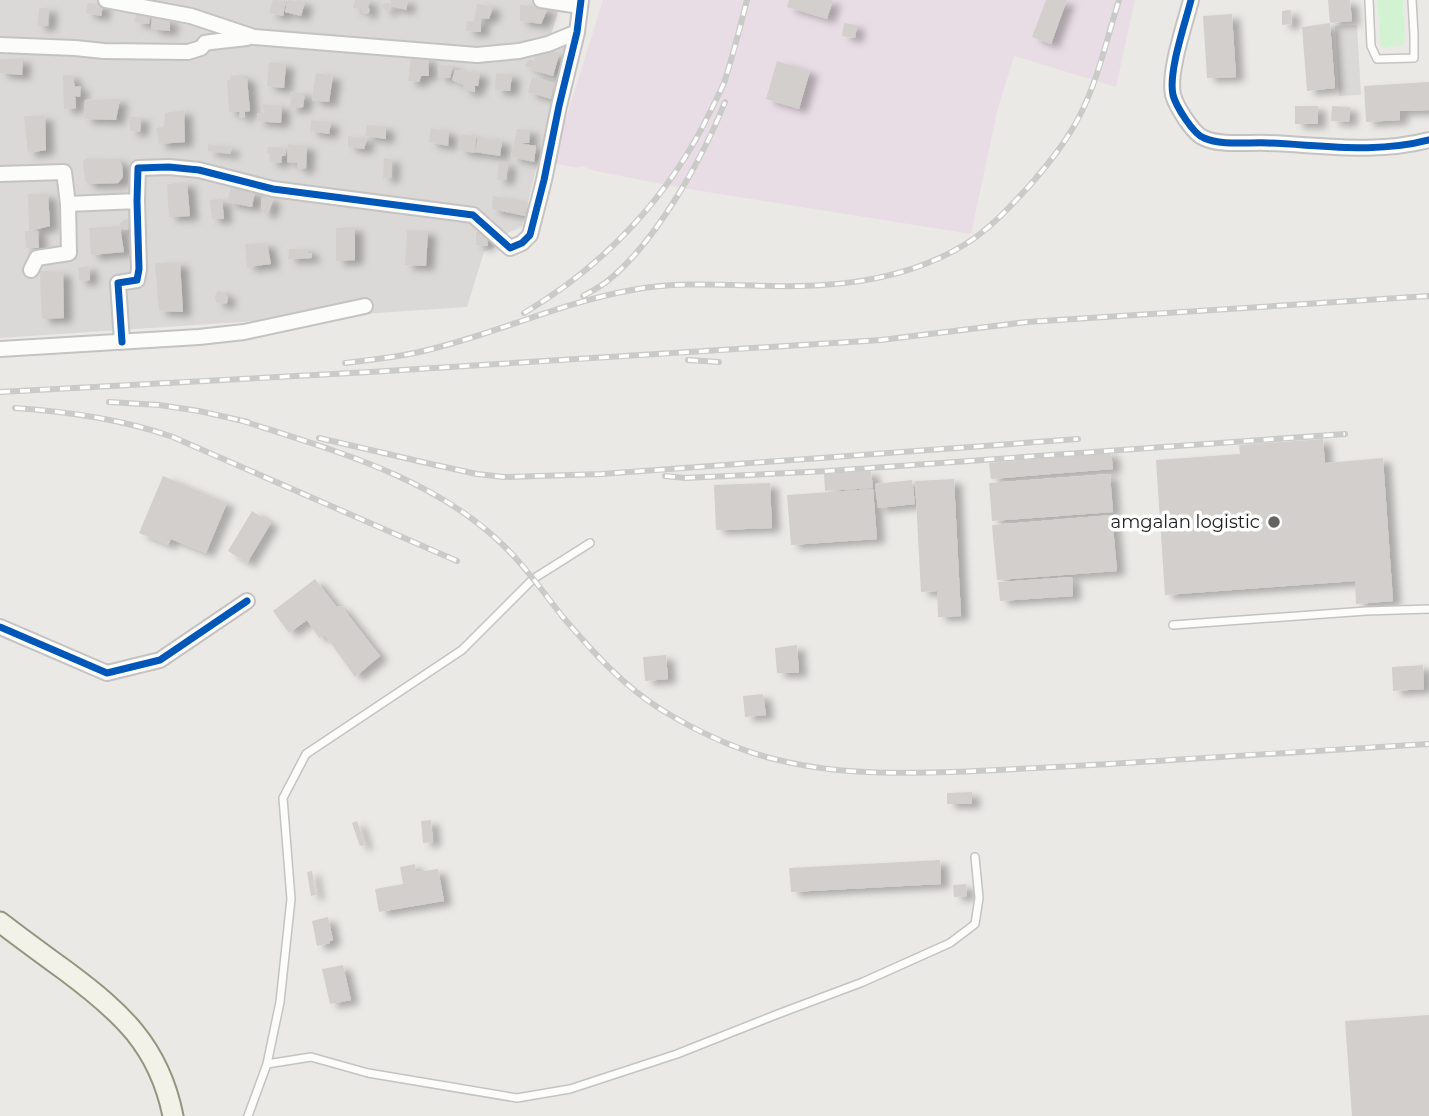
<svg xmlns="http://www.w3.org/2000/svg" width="1429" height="1116" viewBox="0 0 1429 1116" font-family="Montserrat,sans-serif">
<defs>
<filter id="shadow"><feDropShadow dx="8" dy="4.5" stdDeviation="3.5" flood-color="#0004"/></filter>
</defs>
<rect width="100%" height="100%" fill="#ebe9e6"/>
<path fill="#dad9d7" d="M 0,0 L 562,0 L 548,44 L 566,46 L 522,227 L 491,240 L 496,247 L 484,252 L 467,307 L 0,338 Z
M 1357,25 L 1361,95 L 1339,96 L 1335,26 Z"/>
<path fill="#e9dde5" d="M 603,0 L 1135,0 L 1116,87 L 1014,56 L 997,112 L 971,234 L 682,188 L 595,171 L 582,166 L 578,168 L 552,163 Z"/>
<path fill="#d2f2d2" d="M 1377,0 L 1403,0 L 1405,39 L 1403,45 L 1385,48 L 1381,46 Z"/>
<path fill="#d2cfcd" filter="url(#shadow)" d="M 273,0 L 286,1 L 283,16 L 269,13 Z
M 288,0 L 305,2 L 301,16 L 285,12 Z
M 355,0 L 370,0 L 368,7 L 370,10 L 368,14 L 364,14 L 361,9 L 353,8 Z
M 391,0 L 408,0 L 406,10 L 391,6 L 389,11 L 384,10 L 382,6 L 383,4 L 388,3 L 391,5 Z
M 789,0 L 833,0 L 827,19 L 787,7 Z
M 1046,0 L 1067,0 L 1051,44 L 1032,37 Z
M 1328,0 L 1350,0 L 1352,21 L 1330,23 Z
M 88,3 L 103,5 L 101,16 L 86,13 Z
M 477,4 L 493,7 L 489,19 L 481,18 L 481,32 L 466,31 L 467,21 L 474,22 Z
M 520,5 L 548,8 L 541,24 L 520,21 Z
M 39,8 L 49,8 L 48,26 L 37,26 Z
M 1291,10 L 1292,24 L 1282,25 L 1282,11 Z
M 137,13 L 150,14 L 149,24 L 134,22 Z
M 1232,14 L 1236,77 L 1207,78 L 1203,16 Z
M 152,17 L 170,20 L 170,31 L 151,29 Z
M 844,23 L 857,25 L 855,38 L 842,36 Z
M 1330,23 L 1335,88 L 1307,91 L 1302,27 Z
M 537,49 L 559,55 L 553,76 L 532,70 L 533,67 L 527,67 L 525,65 L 528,60 L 531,59 L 534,62 Z
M 411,58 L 428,58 L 429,76 L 421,76 L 419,82 L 408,81 Z
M 0,59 L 23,59 L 22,75 L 0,73 Z
M 777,61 L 810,71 L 799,109 L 766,99 Z
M 269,62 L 286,64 L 284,88 L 267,86 Z
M 439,65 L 453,66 L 450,78 L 438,77 Z
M 455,70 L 480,73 L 478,86 L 475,86 L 475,92 L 463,90 L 464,85 L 452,80 Z
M 316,73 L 333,76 L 329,102 L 312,100 Z
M 496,74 L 512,74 L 510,91 L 495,90 Z
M 63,75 L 72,75 L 75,87 L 81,86 L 80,97 L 75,96 L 76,108 L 64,109 Z
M 243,75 L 243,78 L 247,78 L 250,111 L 245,112 L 245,117 L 239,118 L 240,112 L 229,112 L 227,80 L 231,79 L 230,76 Z
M 532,77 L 555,83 L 551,99 L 528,92 Z
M 1429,82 L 1429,110 L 1400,111 L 1400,120 L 1366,122 L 1364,86 Z
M 291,92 L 305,93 L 303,107 L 290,109 Z
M 120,99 L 116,120 L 84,119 L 85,100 Z
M 263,104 L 282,106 L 281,123 L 257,121 L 257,113 L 264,113 Z
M 1295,106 L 1318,106 L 1318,124 L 1295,124 Z
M 1332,106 L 1350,107 L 1349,122 L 1331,121 Z
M 184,110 L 185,142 L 159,144 L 156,128 L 164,127 L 165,113 Z
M 24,116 L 45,116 L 46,150 L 28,153 Z
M 130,117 L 141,117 L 140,132 L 130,131 Z
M 311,120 L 331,122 L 329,134 L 310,131 Z
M 367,125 L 386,127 L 386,139 L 365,136 Z
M 431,128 L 449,132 L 448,146 L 429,142 Z
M 517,129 L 530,130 L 529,143 L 518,143 L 536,146 L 534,162 L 511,157 Z
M 461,134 L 476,137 L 475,153 L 459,150 Z
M 348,136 L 367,139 L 364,149 L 348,147 Z
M 478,137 L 502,141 L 500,156 L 475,152 Z
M 208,144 L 232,148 L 230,154 L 208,151 Z
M 288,144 L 307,146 L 306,168 L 298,170 L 297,163 L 287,162 Z
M 268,147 L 286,148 L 285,156 L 282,156 L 281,163 L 270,162 L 270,154 L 267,153 Z
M 86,158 L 118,159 L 122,165 L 123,177 L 118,183 L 89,184 L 85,180 L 83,162 Z
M 384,158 L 392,159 L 391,178 L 383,178 Z
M 499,162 L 508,163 L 506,180 L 497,180 Z
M 187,182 L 190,216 L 169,217 L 167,184 Z
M 231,188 L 255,192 L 252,207 L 227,202 Z
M 28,194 L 48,194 L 50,226 L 29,231 Z
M 493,196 L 528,204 L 525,216 L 492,209 Z
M 266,197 L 273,200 L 268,214 L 263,213 L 261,206 L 261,199 Z
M 222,199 L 224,219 L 212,219 L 210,200 Z
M 125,219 L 131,220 L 131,227 L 126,230 L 120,227 L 124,252 L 91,255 L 89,228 L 120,226 L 120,227 L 120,223 Z
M 355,227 L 355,260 L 336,261 L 336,228 Z
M 407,230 L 428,231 L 426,266 L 405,265 Z
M 25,231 L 38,231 L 39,248 L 26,248 Z
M 476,232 L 487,232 L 488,246 L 476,245 Z
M 267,243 L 271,264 L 247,267 L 245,244 Z
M 289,249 L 308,249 L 308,253 L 312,253 L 312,258 L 288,259 Z
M 180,262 L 183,312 L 159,311 L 155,263 Z
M 89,266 L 90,280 L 79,281 L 78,268 Z
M 40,271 L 63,272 L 64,318 L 42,319 Z
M 218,290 L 224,293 L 228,297 L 227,303 L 221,304 L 216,302 L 215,296 Z
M 1323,439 L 1325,463 L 1383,458 L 1393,601 L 1356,604 L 1355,581 L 1165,595 L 1156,460 L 1240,454 L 1239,445 Z
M 1111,452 L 1113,469 L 991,479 L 989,463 Z
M 871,471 L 873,488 L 825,491 L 824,474 Z
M 1110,474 L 1113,512 L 992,521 L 989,483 Z
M 163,476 L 227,503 L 206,553 L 171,539 L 168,545 L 139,533 Z
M 954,479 L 961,616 L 938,617 L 937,591 L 921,592 L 915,481 Z
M 912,480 L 915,504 L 878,508 L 875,484 Z
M 770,483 L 772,528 L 716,530 L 714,485 Z
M 873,489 L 877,539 L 791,545 L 787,495 Z
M 252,511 L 271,523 L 247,563 L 228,551 Z
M 1112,515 L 1117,571 L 997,580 L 992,525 Z
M 1072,577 L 1073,596 L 1000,601 L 998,582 Z
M 315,579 L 336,606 L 342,607 L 380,656 L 355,677 L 325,635 L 319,638 L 307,620 L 289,633 L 273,611 Z
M 797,645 L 799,673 L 777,673 L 775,648 Z
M 666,655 L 668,679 L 645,681 L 643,657 Z
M 1423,665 L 1424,689 L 1393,691 L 1392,667 Z
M 763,694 L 766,715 L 745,717 L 743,696 Z
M 972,792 L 972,804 L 947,804 L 947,793 Z
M 431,820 L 433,842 L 423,843 L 421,821 Z
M 357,821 L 365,845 L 360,846 L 352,823 Z
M 940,860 L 941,884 L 791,892 L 789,868 Z
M 415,864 L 416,872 L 438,869 L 444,901 L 379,912 L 375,889 L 403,884 L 400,867 Z
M 312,871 L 316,895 L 311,896 L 307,872 Z
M 966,884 L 967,896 L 954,897 L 953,885 Z
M 328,917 L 333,940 L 330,941 L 330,943 L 317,946 L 312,921 Z
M 343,965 L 351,1000 L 330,1004 L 322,969 Z
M 1429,1015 L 1429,1116 L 1352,1116 L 1345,1021 Z"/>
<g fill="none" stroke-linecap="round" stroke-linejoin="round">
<defs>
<path id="lane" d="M 1369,0 L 1371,46 L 1377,59 L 1414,58 L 1414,35 L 1412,0
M 1173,625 L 1366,611 L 1429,609
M 267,1064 L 311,1057 L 368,1073 L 517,1098 L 570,1089 L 677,1054 L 778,1014 L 863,982 L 950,943 L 975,924 L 979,898 L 975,857
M 248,1116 L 267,1064 L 280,1002 L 291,899 L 283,798 L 306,754 L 462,650 L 533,579 L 590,543"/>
<path id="street" d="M 106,0 L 191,16 L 254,37 L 477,55 L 519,51 L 548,44 L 577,32
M 541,0 L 580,6
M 1191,0 C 1185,24 1168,72 1173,95 C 1176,106 1193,134 1204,138 C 1221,146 1249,142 1268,143 C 1322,145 1376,154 1429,140
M 0,45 L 75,48 L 104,51 L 188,52 L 201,48 L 205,43 L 211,42 L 247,38
M 0,174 L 64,172 L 68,204 L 137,201
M 31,270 L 37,258 L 69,253 L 68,204
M 122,342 L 118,283 L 137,280 L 139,269 L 137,201 L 138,168 L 169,167 L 199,170 L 273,189 L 473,215 L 510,248 L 522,243 L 530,235 L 544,180 L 559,106 L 577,32 L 581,0
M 0,349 L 199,337 L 244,332 L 365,306
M 0,627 L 107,673 L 160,660 L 247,601"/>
<path id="secondary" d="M 0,922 C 22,939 44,955 66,971 C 121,1012 159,1046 173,1116"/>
</defs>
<use href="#lane" stroke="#c4c3c2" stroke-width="10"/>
<use href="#street" stroke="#c4c3c2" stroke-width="18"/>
<use href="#secondary" stroke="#94957e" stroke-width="23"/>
<use href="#lane" stroke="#fcfcfb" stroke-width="7"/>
<use href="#street" stroke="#fcfcfb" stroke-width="14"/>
<use href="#secondary" stroke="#f3f2e9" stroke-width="19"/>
<defs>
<path id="rail" d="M 583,296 C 592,291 602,286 610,279 C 657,240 703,158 725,102
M 524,313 C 604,266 670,196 710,112 C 715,102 720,92 724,83 C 733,56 740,27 747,0
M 688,360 L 719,362
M 345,363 C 376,359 408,356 439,347 C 504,330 565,302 632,290 C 695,278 759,290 823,285 C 872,282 921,271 964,245 C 989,230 1011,206 1031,184 C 1049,163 1067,141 1080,115 C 1098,80 1107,38 1119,0
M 0,392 L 370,372 L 881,340 L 1027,322 L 1429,296
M 109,402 L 159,405 L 199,411 L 248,422
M 15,408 C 70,412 121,419 173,437 L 457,561
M 240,420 C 331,450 433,476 504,546 C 526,567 543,592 562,616 C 592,651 623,686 662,710 C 693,729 728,746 763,756 C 824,774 889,774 952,772 C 1004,770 1056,767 1109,764 C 1215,757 1322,750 1429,744
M 319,438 L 431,464 L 477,474 L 504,477 L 602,474 L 1078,439
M 665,476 L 685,478 L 828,471 L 1345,434"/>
</defs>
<use href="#rail" stroke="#cacac9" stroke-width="6"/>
<use href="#rail" stroke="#fff" stroke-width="3.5" stroke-dasharray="10" stroke-linecap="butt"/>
<defs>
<path id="cycleway" d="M 1191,0 C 1185,24 1168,72 1173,95 C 1176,106 1193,134 1204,138 C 1221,146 1249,142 1268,143 C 1322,145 1376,154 1429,140
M 122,342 L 118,283 L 137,280 L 139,269 L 137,201 L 138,168 L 169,167 L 199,170 L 273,189 L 473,215 L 510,248 L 522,243 L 530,235 L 544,180 L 559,106 L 577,32 L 581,0
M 0,627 L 107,673 L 160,660 L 247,601"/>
</defs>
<use href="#cycleway" stroke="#fff" stroke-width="11"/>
<use href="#cycleway" stroke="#0057b8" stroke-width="7"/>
</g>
<circle fill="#656463" stroke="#fff" stroke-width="2.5" cx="1274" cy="522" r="7"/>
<g text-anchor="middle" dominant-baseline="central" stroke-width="7" stroke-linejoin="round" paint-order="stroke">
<g font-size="18" fill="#1d1d1d" stroke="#fff" text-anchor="end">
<text x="1260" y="522">amgalan logistic</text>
</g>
</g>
</svg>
